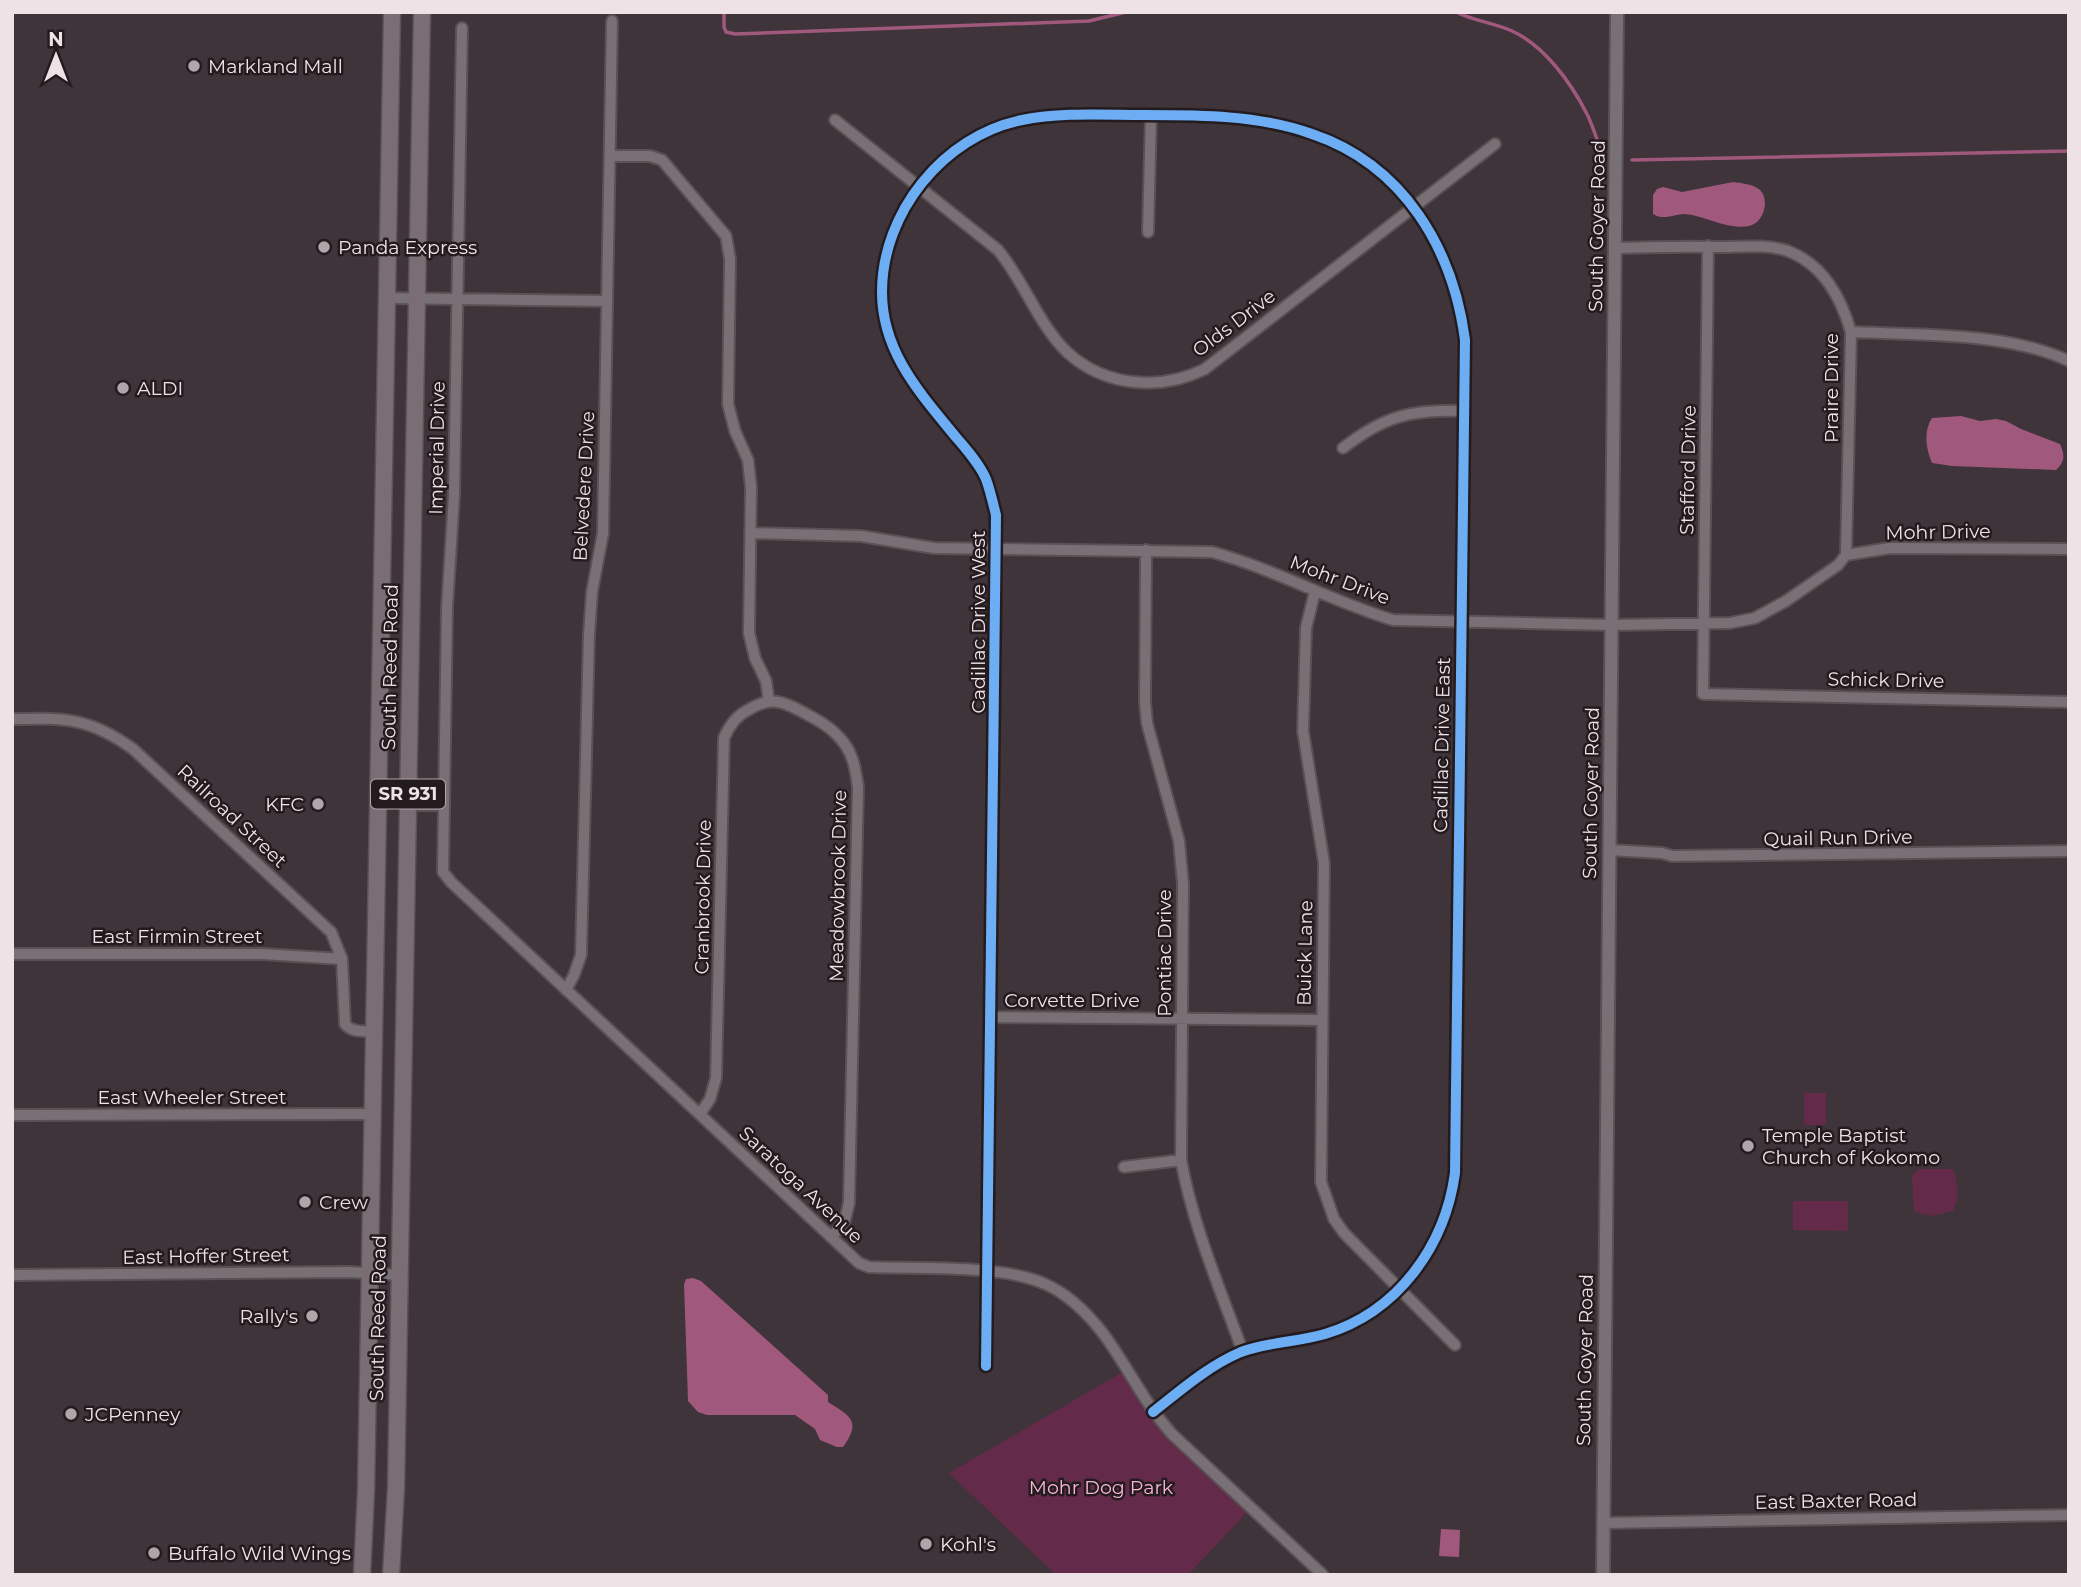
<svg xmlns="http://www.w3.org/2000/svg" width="2081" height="1587" viewBox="0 0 2081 1587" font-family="Montserrat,sans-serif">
<rect width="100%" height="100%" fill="#3e3439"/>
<path fill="#632b49" d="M 1804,1093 L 1826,1093 L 1826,1125 L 1804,1125 Z
M 1919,1169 L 1953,1169 C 1958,1184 1960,1197 1953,1211 L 1933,1216 L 1914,1212 L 1912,1176 Z
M 1793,1201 L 1848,1201 L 1848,1231 L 1793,1230 Z
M 1126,1370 L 1153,1412 L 1251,1508 L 1188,1575 L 1056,1575 L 949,1473 Z"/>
<path fill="#a1587d" d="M 1733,182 C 1741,183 1753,184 1760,190 C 1770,200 1764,223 1749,226 C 1727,230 1706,216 1685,214 C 1673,214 1665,221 1653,214 L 1653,195 L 1657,189 L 1663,187 L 1682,192 Z
M 1961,416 L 1980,421 L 1996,419 L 2006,421 L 2021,429 L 2060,444 C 2065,456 2065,461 2056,470 L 1952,466 L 1932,463 C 1926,449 1923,432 1932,418 Z
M 693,1278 L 701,1281 L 828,1395 L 828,1402 C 850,1416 862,1421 843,1447 L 837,1447 L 820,1440 L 815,1429 L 795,1415 L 707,1415 L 698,1412 L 688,1401 L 684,1284 L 686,1279 Z
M 1441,1529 L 1460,1530 L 1459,1557 L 1439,1556 Z"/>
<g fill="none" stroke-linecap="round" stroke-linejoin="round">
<path stroke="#a1587d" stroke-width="3.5" d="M 724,12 L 724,27 L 726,32 L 735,34 L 1089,21 L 1126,12
M 1456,12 C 1474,21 1494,23 1512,31 C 1545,46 1571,83 1587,114 C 1594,128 1598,145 1605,159
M 1632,160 L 2069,151"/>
<defs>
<path id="minor" d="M 462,28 L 454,496 L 447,608 L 443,872 L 452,883 L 859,1263 L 869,1267 C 918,1269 1001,1264 1045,1284 C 1068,1294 1087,1313 1102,1332 C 1127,1365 1144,1403 1172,1434 L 1323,1575
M 835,120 L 998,250 C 1024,281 1039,326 1068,353 C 1106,387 1161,391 1205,369 L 1495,144
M 611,156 L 650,156 L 662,160 L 726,236 L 730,259 L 728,404 L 735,431 L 748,460 L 751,487 L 749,633 L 755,658 L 766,681 L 769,701
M 1148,232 L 1151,115
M 1708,246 L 1703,694 L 2069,702
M 1616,248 C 1650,247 1684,246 1718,247 C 1740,247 1767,244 1788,251 C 1824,265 1841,298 1851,332 L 1846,555
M 387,298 L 607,301
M 1851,332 C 1918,335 2008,332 2069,361
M 1343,448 C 1384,416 1412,409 1464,411
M 750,533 L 861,536 L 934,548 L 1212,552 C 1274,569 1331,601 1393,620 L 1612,625 L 1730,623 L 1755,618 L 1786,601 L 1838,565 L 1846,555 L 1890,548 L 2069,549
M 1146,550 L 1145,702 L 1147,723 L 1179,841 L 1183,884 L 1181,1160 C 1193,1226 1220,1289 1243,1352
M 1315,591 L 1306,628 L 1303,731 L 1324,863 L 1321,1182 L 1334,1219 L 1344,1233 L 1455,1345
M 12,719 C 64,718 89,717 133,749 L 331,932 L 342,959 L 345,1024 C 352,1033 364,1031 374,1031
M 408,805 L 444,805
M 1609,850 L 1662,853 L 1672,856 L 2069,851
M 12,954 L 263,954 L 342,959
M 566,990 L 574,975 L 581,955 L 589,635 L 592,592 L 603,533 L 612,21
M 991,1017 L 1322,1020
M 700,1114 L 710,1099 L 716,1078 L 724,738 C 729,726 736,716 748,710 C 772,695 785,702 808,715 C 822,722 837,732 846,746 C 854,758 856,773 858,787 L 849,1203 L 845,1220 L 832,1237
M 12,1115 L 373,1114
M 1124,1167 L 1181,1160
M 12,1275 L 349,1272 L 399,1275
M 986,1366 L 996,515 C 993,503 990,490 986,479 C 979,463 966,449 955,436 C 920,393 882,352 882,292 C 882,213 943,136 1022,120 C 1062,112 1104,115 1144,115 C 1199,115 1260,115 1312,134 C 1404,165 1453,249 1465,340 L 1455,1173 C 1445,1246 1398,1312 1325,1334 C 1298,1342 1267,1342 1241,1352 C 1208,1366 1181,1390 1153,1412
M 1604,1523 L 2069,1515"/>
<path id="tertiary" d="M 1603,1575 L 1617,12"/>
<path id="primary" d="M 362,1575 L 366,1491 L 392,12
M 391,1575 L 396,1488 L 422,12"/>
</defs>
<use href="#minor" stroke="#595154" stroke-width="14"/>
<use href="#tertiary" stroke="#595154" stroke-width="16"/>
<use href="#primary" stroke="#595154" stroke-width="19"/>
<use href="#minor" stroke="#787074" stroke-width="10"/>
<use href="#tertiary" stroke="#787074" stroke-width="12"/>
<use href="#primary" stroke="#7a6d73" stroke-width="16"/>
<defs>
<path id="cycleway" d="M 986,1366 L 996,515 C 993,503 990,490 986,479 C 979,463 966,449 955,436 C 920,393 882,352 882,292 C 882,213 943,136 1022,120 C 1062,112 1104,115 1144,115 C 1199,115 1260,115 1312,134 C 1404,165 1453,249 1465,340 L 1455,1173 C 1445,1246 1398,1312 1325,1334 C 1298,1342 1267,1342 1241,1352 C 1208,1366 1181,1390 1153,1412"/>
</defs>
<use href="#cycleway" stroke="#241b1f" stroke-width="15"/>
<use href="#cycleway" stroke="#6dadf4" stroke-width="10"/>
</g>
<g fill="#b0a5aa" stroke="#241b1f" stroke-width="2.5">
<circle cx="194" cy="66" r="7"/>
<circle cx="324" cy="247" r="7"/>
<circle cx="123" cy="388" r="7"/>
<circle cx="318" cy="804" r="7"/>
<circle cx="1748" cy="1146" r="7"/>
<circle cx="305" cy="1202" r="7"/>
<circle cx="312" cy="1316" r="7"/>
<circle cx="71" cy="1414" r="7"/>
<circle cx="926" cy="1544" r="7"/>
<circle cx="154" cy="1553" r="7"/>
</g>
<g text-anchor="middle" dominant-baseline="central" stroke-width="5" stroke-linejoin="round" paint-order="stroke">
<rect fill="#241b1f" stroke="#b1a6ab" stroke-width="2" x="371" y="779.5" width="74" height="29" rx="5"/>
<g font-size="18" font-weight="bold" fill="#eee2e7">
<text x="408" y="794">SR 931</text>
</g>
<g font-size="19" fill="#eee2e7" stroke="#241b1f" text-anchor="start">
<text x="208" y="66">Markland Mall</text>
<text x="338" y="247">Panda Express</text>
<text x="137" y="388">ALDI</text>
<text x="304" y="804" text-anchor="end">KFC</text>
<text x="1762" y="1135">Temple Baptist<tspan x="1762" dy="22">Church of Kokomo</tspan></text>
<text x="319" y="1202">Crew</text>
<text x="298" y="1316" text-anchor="end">Rally's</text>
<text x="85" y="1414">JCPenney</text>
<text x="940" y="1544">Kohl's</text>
<text x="168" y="1553">Buffalo Wild Wings</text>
</g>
<g font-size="19" fill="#eee2e7" stroke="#241b1f">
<text transform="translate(1597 226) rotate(-89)">South Goyer Road</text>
<text transform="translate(1234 323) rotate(-37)">Olds Drive</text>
<text transform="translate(1831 388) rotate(-90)">Praire Drive</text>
<text transform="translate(437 448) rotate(-89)">Imperial Drive</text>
<text transform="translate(1688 470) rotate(-89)">Stafford Drive</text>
<text transform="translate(584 486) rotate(-87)">Belvedere Drive</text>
<text transform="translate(1938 532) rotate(-1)">Mohr Drive</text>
<text transform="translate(1340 580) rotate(21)">Mohr Drive</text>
<text transform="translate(978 622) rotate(-90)">Cadillac Drive West</text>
<text transform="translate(390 667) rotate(-89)">South Reed Road</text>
<text transform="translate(1886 680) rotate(1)">Schick Drive</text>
<text transform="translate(1442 745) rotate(-89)">Cadillac Drive East</text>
<text transform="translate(1591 793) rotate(-89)">South Goyer Road</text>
<text transform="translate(232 816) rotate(43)">Railroad Street</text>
<text transform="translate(1838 838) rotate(-1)">Quail Run Drive</text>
<text transform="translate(838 886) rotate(-89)">Meadowbrook Drive</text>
<text transform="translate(703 897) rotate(-89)">Cranbrook Drive</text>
<text x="177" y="936">East Firmin Street</text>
<text transform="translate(1164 953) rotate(-90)">Pontiac Drive</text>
<text transform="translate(1305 953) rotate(-89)">Buick Lane</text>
<text x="1072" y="1000">Corvette Drive</text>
<text x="192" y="1097">East Wheeler Street</text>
<text transform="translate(801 1185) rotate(43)">Saratoga Avenue</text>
<text transform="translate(206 1256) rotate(-1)">East Hoffer Street</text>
<text transform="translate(378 1318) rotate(-89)">South Reed Road</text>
<text transform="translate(1585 1360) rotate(-89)">South Goyer Road</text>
<text transform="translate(1836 1501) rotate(-1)">East Baxter Road</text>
</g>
<g font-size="19" fill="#f7b4d3" stroke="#241b1f">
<text x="1101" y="1487">Mohr Dog Park</text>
</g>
</g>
<rect width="2081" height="1587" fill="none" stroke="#eee2e7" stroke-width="28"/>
<g transform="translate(56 56)" stroke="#241b1f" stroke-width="5" paint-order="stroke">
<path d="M0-5L12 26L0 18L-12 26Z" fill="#eee2e7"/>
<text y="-10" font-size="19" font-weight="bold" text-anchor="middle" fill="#eee2e7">N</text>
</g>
</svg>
